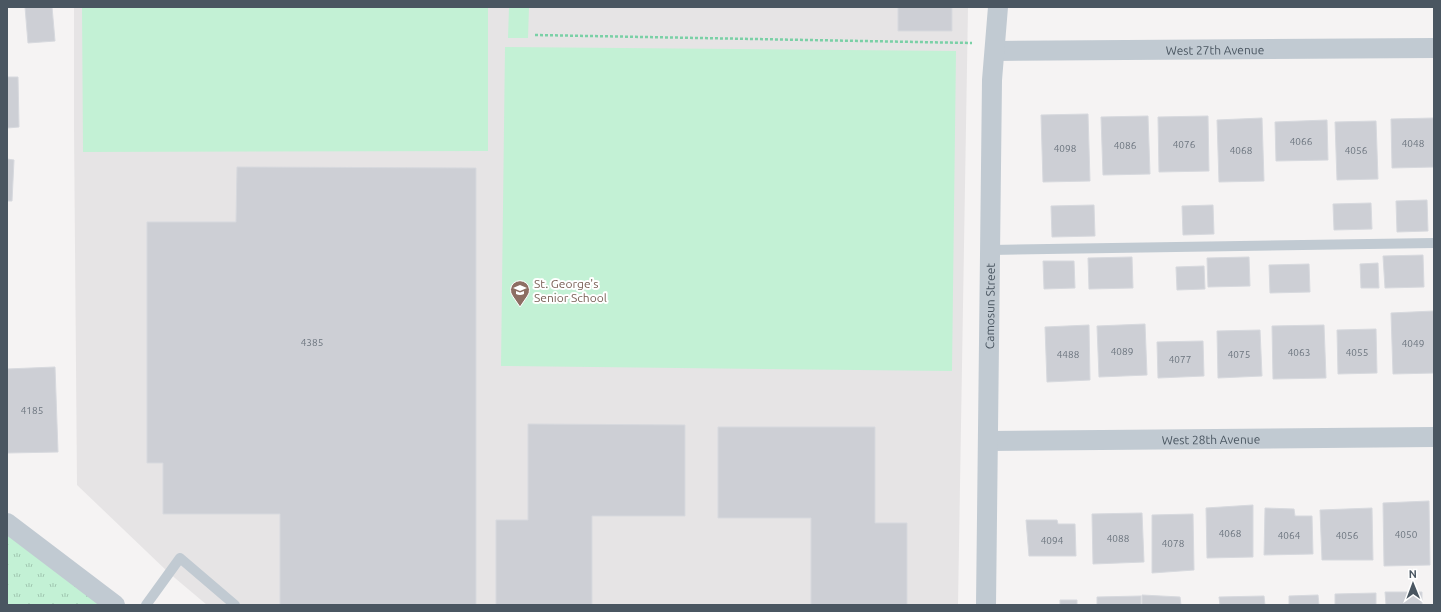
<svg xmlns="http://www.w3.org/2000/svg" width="1441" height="612" viewBox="0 0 1441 612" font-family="Ubuntu,sans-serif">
<defs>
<pattern id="park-tufts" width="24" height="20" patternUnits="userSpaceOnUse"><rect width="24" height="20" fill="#c3f1d5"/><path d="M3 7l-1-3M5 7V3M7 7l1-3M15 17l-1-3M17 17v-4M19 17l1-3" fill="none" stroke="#a0c6b0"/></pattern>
</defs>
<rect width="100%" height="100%" fill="#f5f3f3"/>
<path fill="#e6e4e5" d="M 74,7 L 968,7 L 958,605 L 207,605 L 169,573 L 77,485 L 74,128 Z"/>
<path fill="#c3f1d5" d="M 82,7 L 488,7 L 488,151 L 83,152 Z
M 509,7 L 529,7 L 528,38 L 508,38 Z
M 505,47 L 956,51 L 952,371 L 501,366 Z"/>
<path fill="url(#park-tufts)" d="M 7,534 L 102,605 L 7,605 Z"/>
<path fill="#cdcfd5" stroke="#d7d9de" d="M 25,7 L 52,7 L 55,41 L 28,43 Z
M 898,7 L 952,7 L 952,31 L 898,31 Z
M 7,77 L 18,77 L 19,127 L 7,128 Z
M 1088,114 L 1090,181 L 1043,182 L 1041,115 Z
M 1148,116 L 1150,174 L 1103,175 L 1101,117 Z
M 1208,116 L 1209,171 L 1159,172 L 1158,117 Z
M 1262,118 L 1264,181 L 1219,182 L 1217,120 Z
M 1434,118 L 1434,167 L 1392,168 L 1391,119 Z
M 1327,120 L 1328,160 L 1276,161 L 1275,122 Z
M 1376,121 L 1378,179 L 1337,180 L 1335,122 Z
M 7,159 L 14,160 L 12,201 L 7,201 Z
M 237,167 L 476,168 L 476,605 L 280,605 L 280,514 L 163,514 L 163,463 L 147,463 L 147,222 L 236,222 Z
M 1427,200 L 1428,231 L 1397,232 L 1396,201 Z
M 1371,203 L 1372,229 L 1334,230 L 1333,204 Z
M 1094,205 L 1095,236 L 1052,237 L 1051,206 Z
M 1213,205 L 1214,234 L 1183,235 L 1182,206 Z
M 1423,255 L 1424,287 L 1385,288 L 1383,256 Z
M 1132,257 L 1133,288 L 1089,289 L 1088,258 Z
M 1249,257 L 1250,286 L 1208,287 L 1207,258 Z
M 1043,261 L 1074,261 L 1075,288 L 1044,289 Z
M 1378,263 L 1379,288 L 1361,288 L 1360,264 Z
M 1309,264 L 1310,292 L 1270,293 L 1269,265 Z
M 1204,266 L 1205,289 L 1177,290 L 1176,267 Z
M 1434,311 L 1434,373 L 1393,374 L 1391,313 Z
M 1145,324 L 1147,375 L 1099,377 L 1097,326 Z
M 1089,325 L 1090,380 L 1047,382 L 1045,327 Z
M 1324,325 L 1326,378 L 1273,379 L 1272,326 Z
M 1376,329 L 1377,373 L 1338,374 L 1337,330 Z
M 1260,330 L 1262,376 L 1218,378 L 1217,331 Z
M 1203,341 L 1204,376 L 1158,378 L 1157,342 Z
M 55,367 L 58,452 L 7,453 L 7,369 Z
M 528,424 L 685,425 L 685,516 L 592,516 L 592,605 L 496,605 L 496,520 L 528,520 Z
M 718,427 L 875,427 L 875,523 L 907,523 L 907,605 L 811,605 L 811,518 L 718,518 Z
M 1429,501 L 1430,565 L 1384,566 L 1383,503 Z
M 1253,505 L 1253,557 L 1207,558 L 1206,508 Z
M 1265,508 L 1294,509 L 1295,516 L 1312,516 L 1313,554 L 1264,555 Z
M 1372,508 L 1373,560 L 1322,560 L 1320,510 Z
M 1142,513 L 1144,562 L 1093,564 L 1092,514 Z
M 1193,514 L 1194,570 L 1152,573 L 1152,515 Z
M 1026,520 L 1057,520 L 1058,524 L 1075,524 L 1076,556 L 1029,556 Z
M 1385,592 L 1422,592 L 1422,605 L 1386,605 Z
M 1376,593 L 1376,605 L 1335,605 L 1335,594 Z
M 1142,595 L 1180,597 L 1181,605 L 1142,605 Z
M 1318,595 L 1319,605 L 1289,605 L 1289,596 Z
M 1141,596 L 1141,605 L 1097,605 L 1097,597 Z
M 1264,596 L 1265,605 L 1220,605 L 1219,597 Z
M 1060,600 L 1077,600 L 1077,605 L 1060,605 Z"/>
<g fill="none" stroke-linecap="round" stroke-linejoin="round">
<path stroke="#7ad0a6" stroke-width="2.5" stroke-dasharray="3 2" stroke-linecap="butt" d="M 535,35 L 972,43"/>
<path stroke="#c1cad2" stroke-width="10" d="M 991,250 L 1434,243
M 146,605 L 180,558 L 235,605"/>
<g stroke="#c1cad2" stroke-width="20">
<path id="s1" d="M 995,51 L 1434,48"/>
<path id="s2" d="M 988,441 L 1434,437"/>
<path d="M 7,523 L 115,605"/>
<path id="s3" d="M 986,605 L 992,80 L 998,7"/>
</g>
</g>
<defs>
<symbol id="school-pin" viewBox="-11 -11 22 30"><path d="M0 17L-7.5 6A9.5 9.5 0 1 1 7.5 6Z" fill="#8d6e63" stroke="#fff"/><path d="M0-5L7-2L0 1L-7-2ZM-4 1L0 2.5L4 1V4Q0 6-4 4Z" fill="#fff"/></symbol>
</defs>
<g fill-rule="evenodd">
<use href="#school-pin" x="509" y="279" width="22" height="30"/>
</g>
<g text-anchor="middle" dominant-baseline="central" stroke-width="4" stroke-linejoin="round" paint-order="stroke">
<g font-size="10" fill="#6b747e">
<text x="1301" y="141">4066</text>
<text x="1413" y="143">4048</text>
<text x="1184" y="144">4076</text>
<text x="1125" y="145">4086</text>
<text x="1065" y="148">4098</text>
<text x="1241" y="150">4068</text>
<text x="1356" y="150">4056</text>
<text x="312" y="342">4385</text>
<text x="1413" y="343">4049</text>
<text x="1122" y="351">4089</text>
<text x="1299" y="352">4063</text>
<text x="1357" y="352">4055</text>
<text x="1068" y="354">4488</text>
<text x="1239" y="354">4075</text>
<text x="1180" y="359">4077</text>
<text x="32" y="410">4185</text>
<text x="1230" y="533">4068</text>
<text x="1406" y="534">4050</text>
<text x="1289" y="535">4064</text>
<text x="1347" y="535">4056</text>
<text x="1118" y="538">4088</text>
<text x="1052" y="540">4094</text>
<text x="1173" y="543">4078</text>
</g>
<g font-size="12" fill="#4a5661" stroke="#fff">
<text stroke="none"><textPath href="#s1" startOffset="220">West 27th Avenue</textPath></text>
<text stroke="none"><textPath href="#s3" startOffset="299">Camosun Street</textPath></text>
<text stroke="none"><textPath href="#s2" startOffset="223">West 28th Avenue</textPath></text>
</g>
<g font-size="12" fill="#785e54" stroke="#fff" text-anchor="start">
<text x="534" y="283">St. George's<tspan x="534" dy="14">Senior School</tspan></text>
</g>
</g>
<rect width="1441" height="612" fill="none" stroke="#4a5661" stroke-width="16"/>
<g transform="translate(1413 584) rotate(359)" stroke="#ffffff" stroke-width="3" paint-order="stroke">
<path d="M0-3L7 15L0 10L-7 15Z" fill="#4a5661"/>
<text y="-6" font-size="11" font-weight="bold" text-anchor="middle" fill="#4a5661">N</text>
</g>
</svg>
